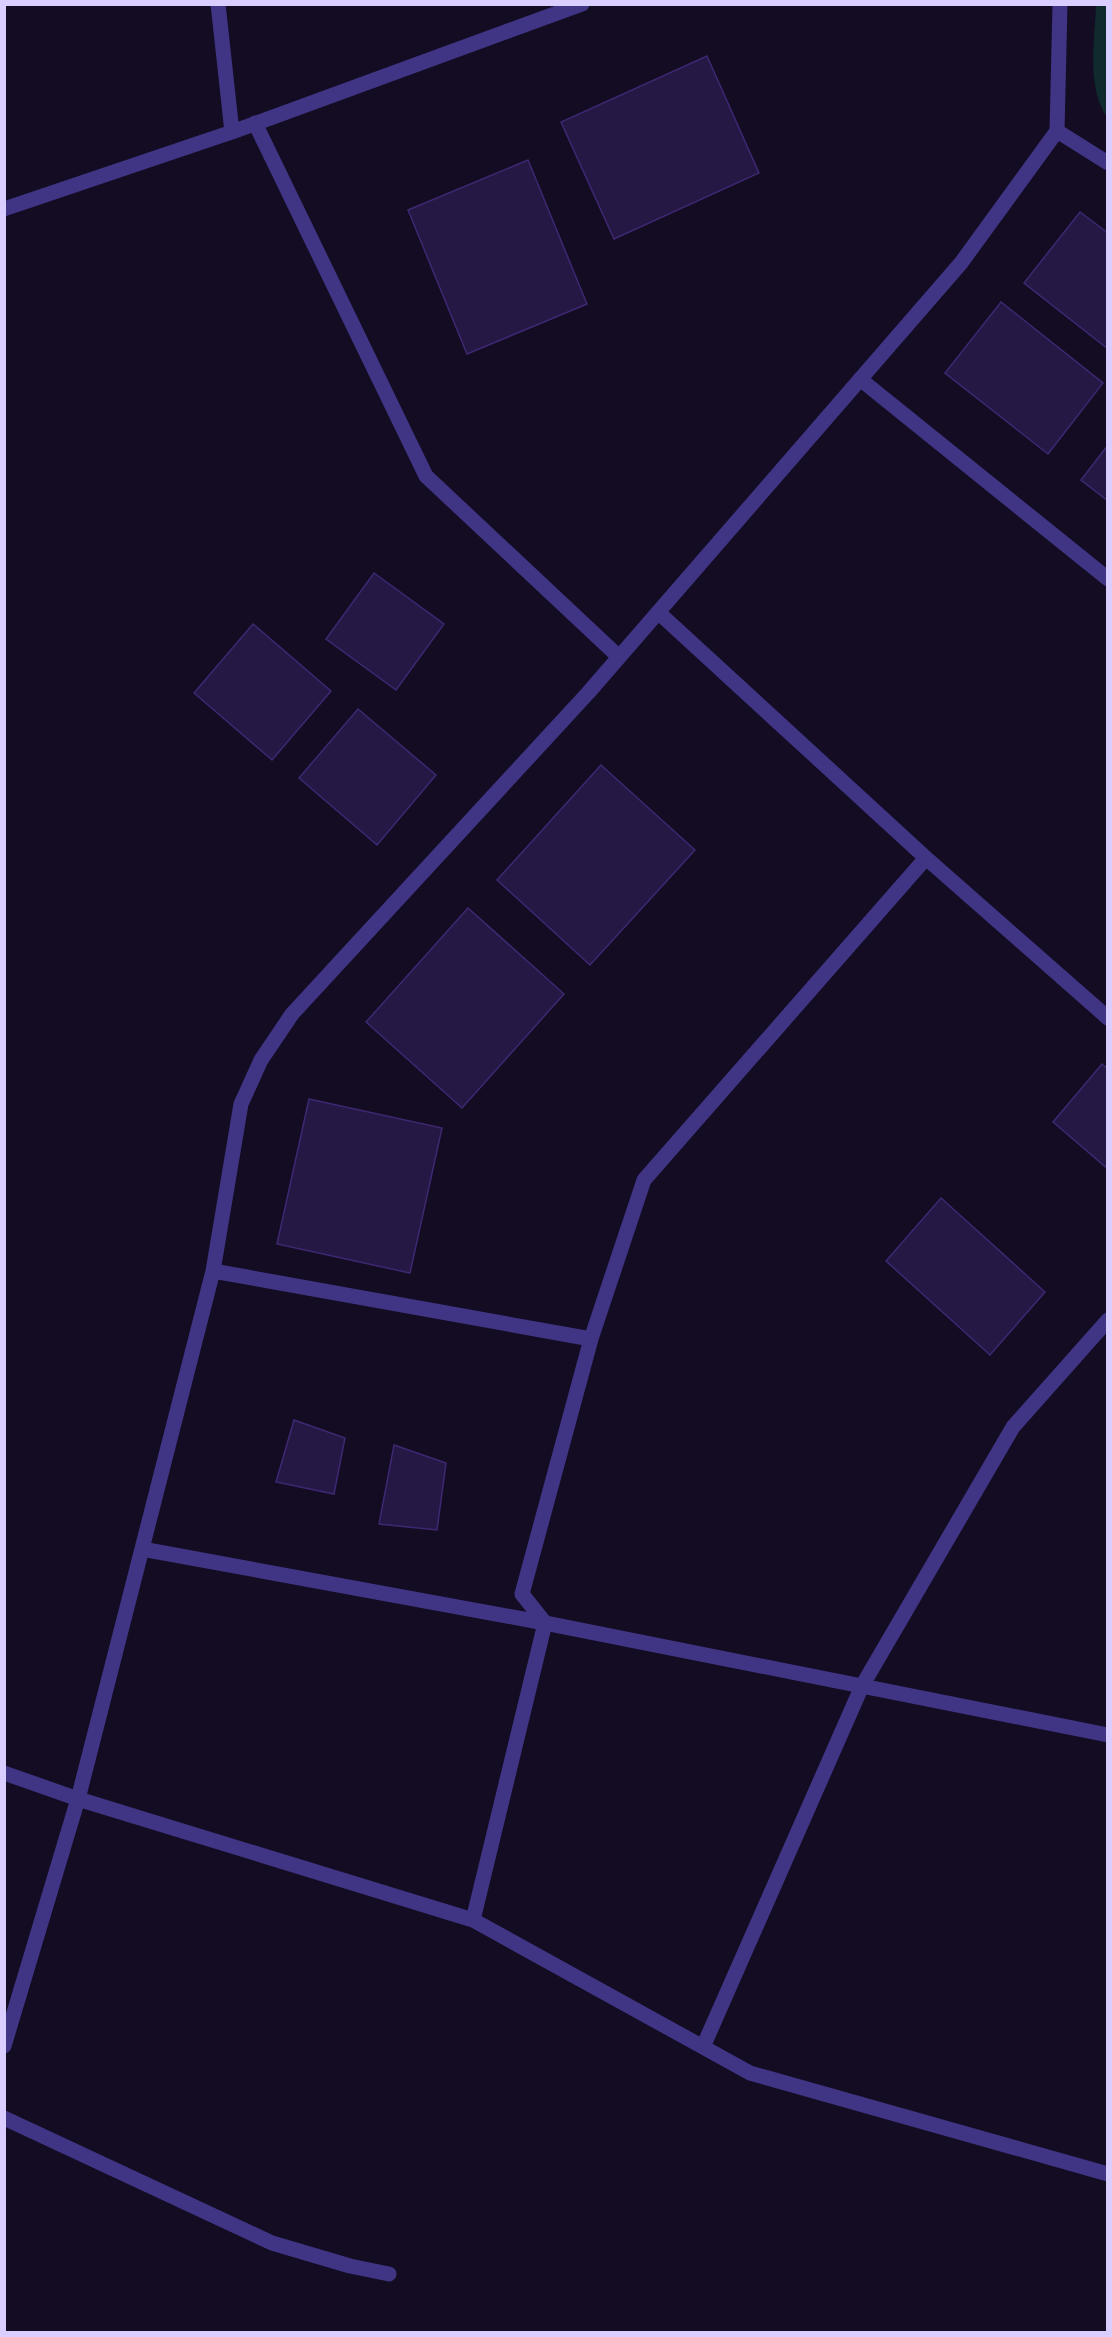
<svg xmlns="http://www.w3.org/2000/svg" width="1112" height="2337" viewBox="0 0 1112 2337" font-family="Poppins,sans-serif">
<rect width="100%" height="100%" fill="#130c23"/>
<path fill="#0f2b2d" d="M 1096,5 L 1107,5 L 1107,117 C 1086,86 1095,40 1096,5 Z"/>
<path fill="#251845" stroke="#3e2872" stroke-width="1.5" d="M 707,56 L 759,173 L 614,239 L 561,122 Z
M 528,160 L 587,304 L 467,354 L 408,210 Z
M 1080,212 L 1108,233 L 1108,349 L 1024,283 Z
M 1001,302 L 1103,383 L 1048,454 L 945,373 Z
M 1108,445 L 1108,501 L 1081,480 Z
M 374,573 L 444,624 L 396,690 L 326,639 Z
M 253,624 L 331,691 L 272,760 L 194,693 Z
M 358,709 L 436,775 L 377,845 L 299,778 Z
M 601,765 L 695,850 L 590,965 L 497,880 Z
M 468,908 L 564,994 L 462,1108 L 366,1022 Z
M 1102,1064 L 1108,1069 L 1108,1169 L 1053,1122 Z
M 309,1099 L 442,1128 L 410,1273 L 277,1244 Z
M 941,1198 L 1045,1292 L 990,1355 L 886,1261 Z
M 294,1420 L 345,1438 L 334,1494 L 276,1482 Z
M 394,1445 L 446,1463 L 437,1530 L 379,1524 Z"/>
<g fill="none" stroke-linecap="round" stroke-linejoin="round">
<path stroke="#403584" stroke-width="15" d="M 218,4 L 232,132
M 255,123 L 426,476 L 619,657
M 1057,131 L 1108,163
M 4,209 L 232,132 L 582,4
M 860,379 L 1108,579
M 658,612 L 926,858 L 1108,1018
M 213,1271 L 241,1104 L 261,1060 L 292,1014 L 588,693 L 961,263 L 1057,131 L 1060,4
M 142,1549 L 545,1623 L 1108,1735
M 4,1773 L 78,1799 L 473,1920 L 750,2073 L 1108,2174
M 473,1920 L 545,1623 L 522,1594 L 591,1339 L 644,1180 L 926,858
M 4,2046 L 78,1799 L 213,1271 L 591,1339
M 703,2047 L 862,1686 L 1013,1427 L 1108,1320
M 4,2118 L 272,2243 L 350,2266 L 389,2274"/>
</g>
<rect width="1112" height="2337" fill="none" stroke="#d9ceff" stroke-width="12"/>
</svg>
